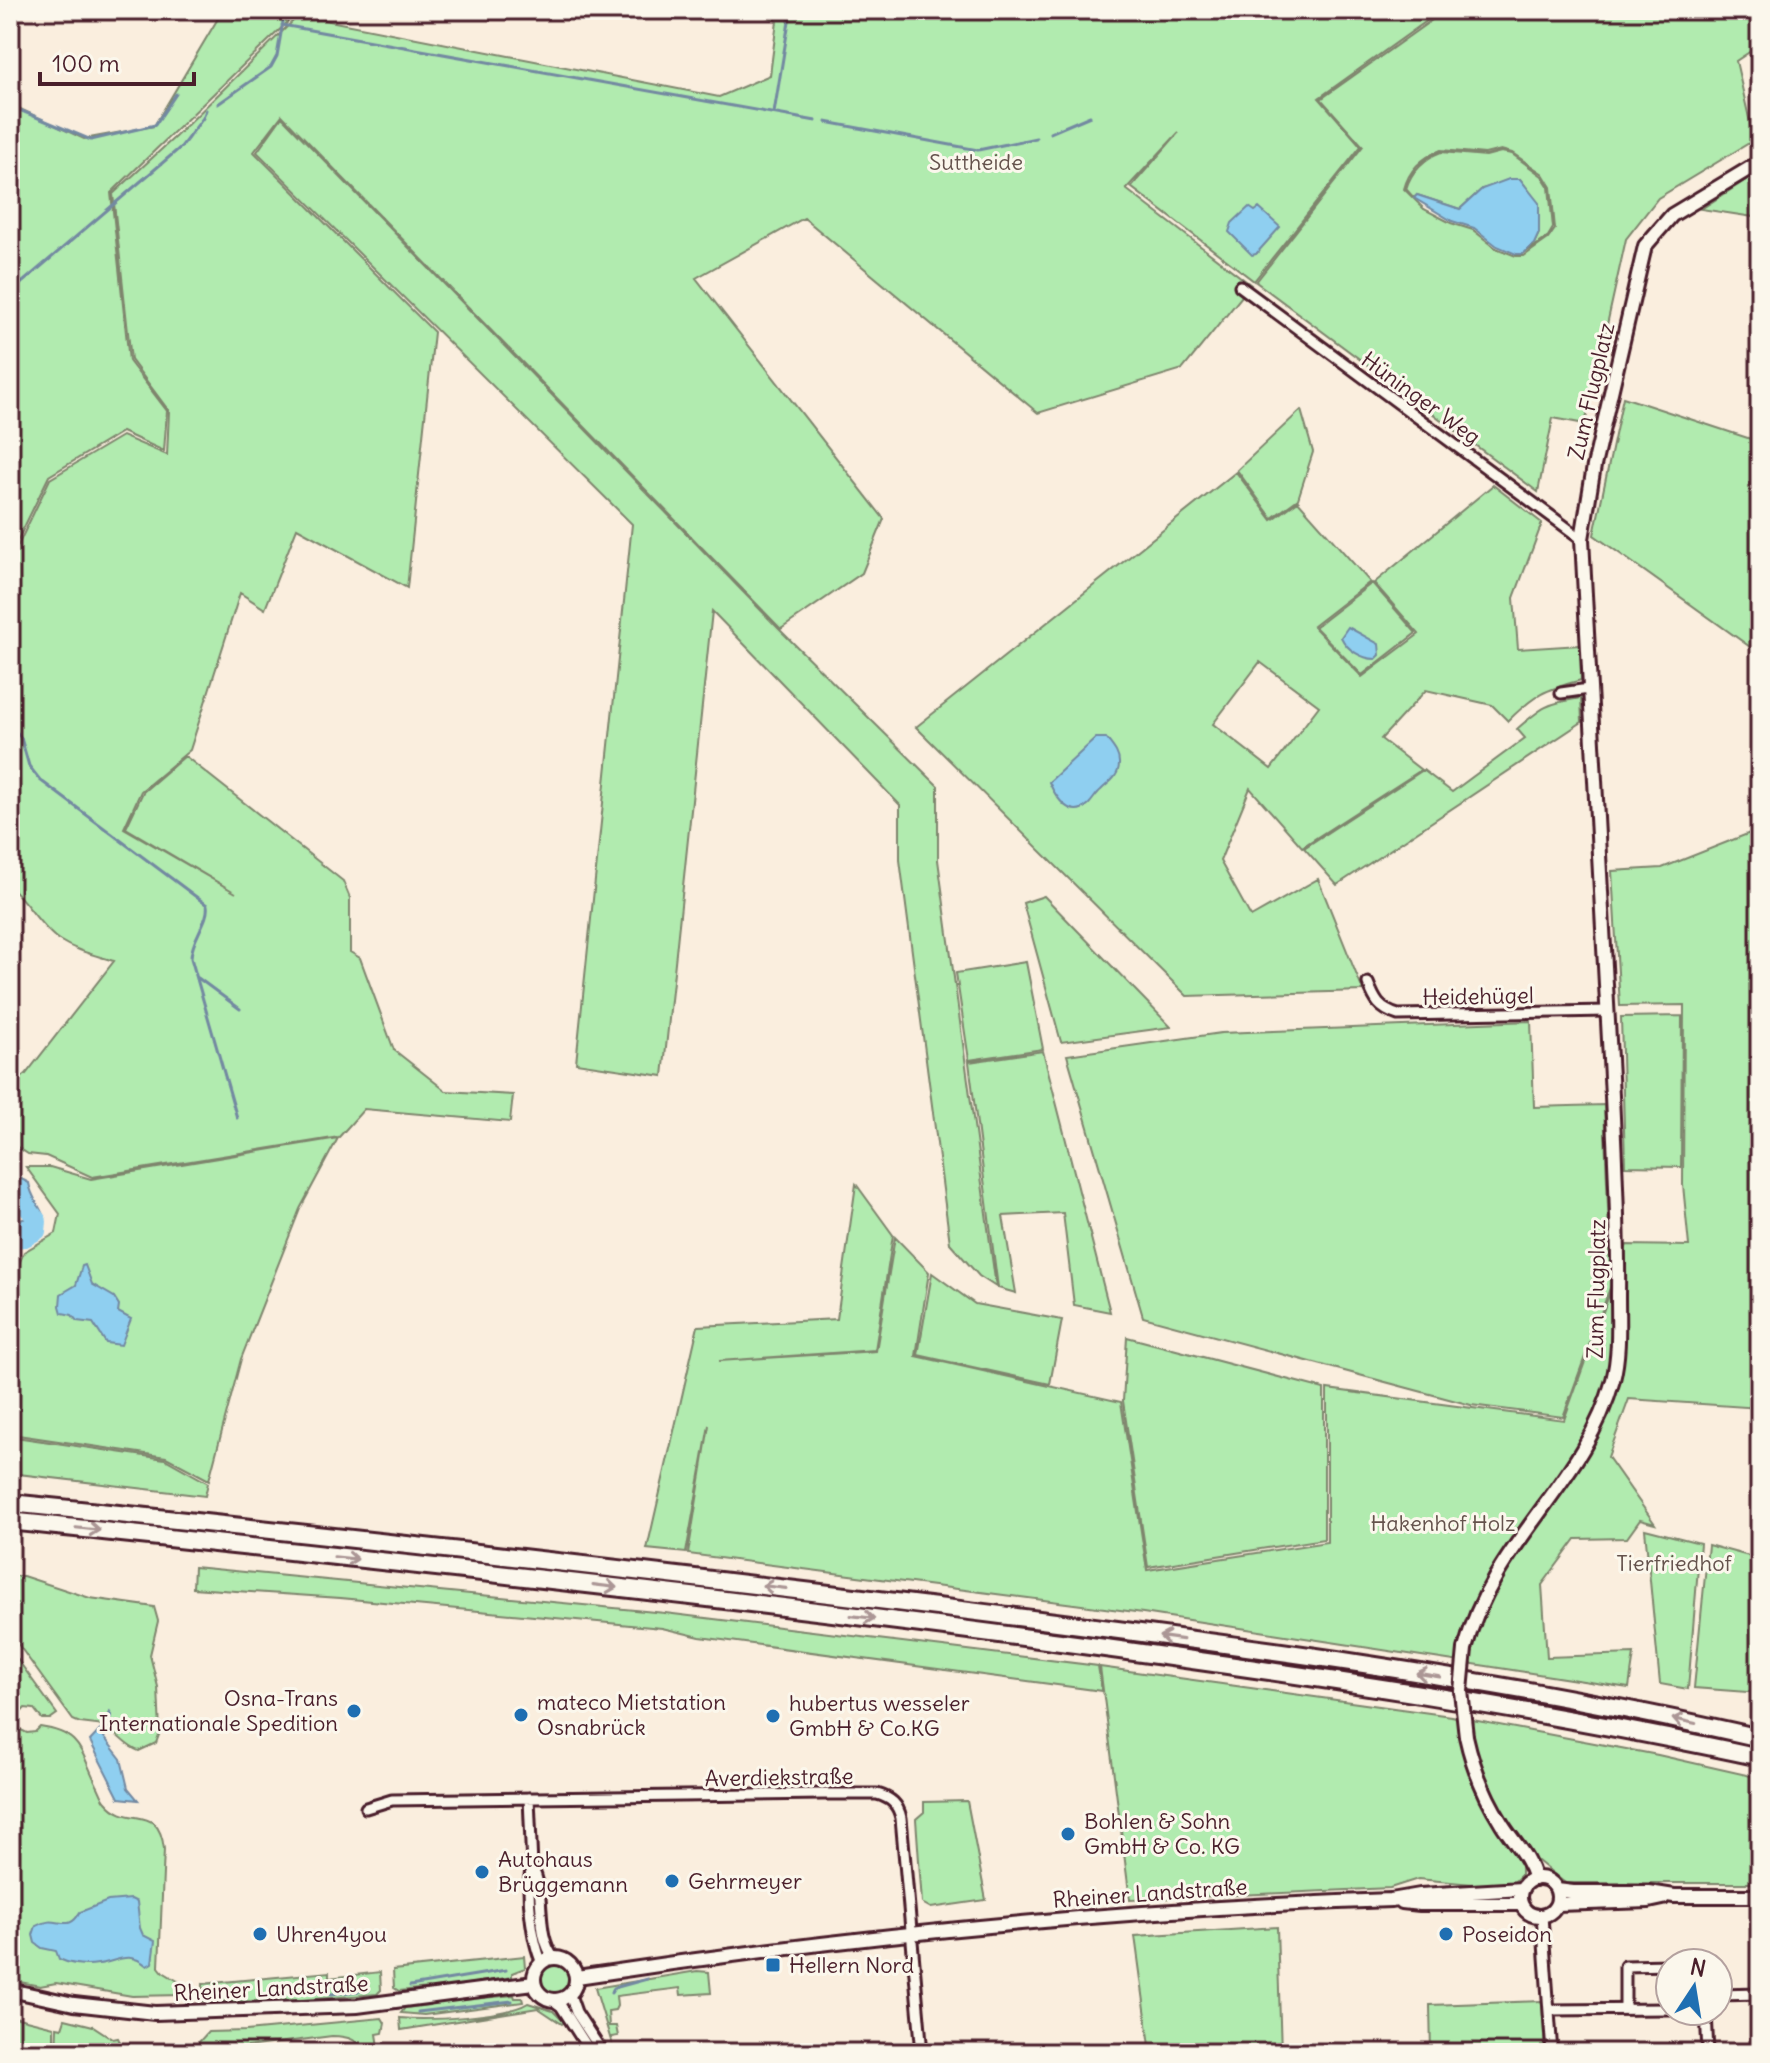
<svg xmlns="http://www.w3.org/2000/svg" width="1770" height="2063" viewBox="0 0 1770 2063" font-family="Delius,sans-serif">
<rect width="100%" height="100%" fill="#faeede"/>
<filter id="ink" filterUnits="userSpaceOnUse"><feTurbulence type="fractalNoise" baseFrequency=".0125" numOctaves="2"/><feDisplacementMap in="SourceGraphic" scale="16" xChannelSelector="R" yChannelSelector="G"/><feConvolveMatrix kernelMatrix="1 2 1 2 8 2 1 2 1" color-interpolation-filters="sRGB"/></filter>
<g filter="url(#ink)">
<path fill="#b1ebaf" stroke="#7e856d" stroke-width="2" fill-rule="evenodd" d="M 223,10 L 295,10 L 297,13 L 111,193 L 129,361 L 167,411 L 164,451 L 122,432 L 49,476 L 10,556 L 10,104 L 84,139 L 154,126 Z
M 754,10 L 1442,10 L 1319,98 L 1361,146 L 1254,281 L 1131,187 L 1179,132 L 1126,189 L 1251,285 L 1183,369 L 1038,413 L 804,218 L 696,278 L 884,519 L 862,573 L 781,629 L 282,115 L 254,152 L 434,332 L 407,588 L 297,528 L 265,609 L 240,593 L 190,750 L 141,791 L 124,828 L 236,893 L 126,828 L 143,792 L 185,756 L 343,881 L 350,898 L 350,952 L 360,958 L 394,1050 L 446,1091 L 513,1095 L 510,1122 L 364,1109 L 339,1137 L 92,1177 L 46,1156 L 28,1154 L 14,1145 L 10,1152 L 10,1087 L 26,1074 L 114,961 C 95,955 76,951 59,940 C 40,927 28,902 10,887 L 10,562 L 50,479 L 122,436 L 167,455 L 169,411 L 131,360 L 113,194 L 176,136 L 299,15 L 719,97 L 770,75 L 777,21 Z
M 1446,10 L 1760,10 L 1760,45 L 1736,61 L 1754,140 L 1658,198 L 1626,239 L 1585,424 L 1553,418 L 1538,492 L 1256,282 L 1363,146 L 1321,99 ZM 1441,150 L 1485,154 L 1501,150 L 1512,153 L 1543,174 L 1551,187 L 1555,229 L 1548,239 L 1524,256 L 1516,256 L 1496,248 L 1473,230 L 1451,223 L 1424,209 L 1404,189 C 1409,170 1423,157 1441,150 Z
M 282,117 L 779,629 L 938,786 L 938,860 L 996,1287 L 979,1276 L 950,1243 L 900,860 L 900,805 L 712,611 L 663,1076 L 576,1063 L 632,524 L 257,152 Z
M 1441,152 L 1486,156 L 1501,152 L 1512,154 L 1542,176 L 1549,187 L 1553,228 L 1547,238 L 1523,254 L 1534,244 L 1539,233 L 1539,204 L 1520,179 L 1482,189 L 1460,209 L 1417,195 L 1414,198 L 1406,189 C 1411,171 1425,158 1441,152 Z
M 1760,171 L 1760,218 L 1701,209 Z
M 1623,397 L 1760,442 L 1760,654 L 1594,535 Z
M 1301,410 L 1313,452 L 1298,499 L 1272,518 L 1237,470 Z
M 1236,472 L 1272,520 L 1298,501 L 1370,582 L 1313,626 L 1362,677 L 1419,634 L 1374,583 L 1493,485 L 1542,523 L 1514,598 L 1518,649 L 1580,645 L 1581,680 C 1545,690 1535,694 1508,721 L 1492,705 L 1426,690 L 1381,739 L 1421,770 L 1302,847 L 1250,788 L 1220,861 L 1251,917 L 1318,879 L 1363,991 L 1187,996 L 916,727 ZM 1260,662 L 1319,706 L 1271,769 L 1213,724 Z
M 1372,583 L 1416,633 L 1362,675 L 1315,627 Z
M 1581,698 L 1582,722 L 1337,885 L 1304,848 L 1423,770 L 1452,792 L 1525,738 L 1517,729 C 1542,707 1547,703 1581,698 Z
M 1760,829 L 1760,1408 L 1629,1399 L 1608,1457 L 1655,1524 L 1640,1520 L 1627,1538 L 1576,1539 L 1542,1585 L 1547,1657 L 1634,1654 L 1629,1688 L 1143,1613 L 688,1554 L 709,1425 L 686,1553 L 647,1549 L 698,1326 L 837,1319 L 856,1184 L 893,1235 L 875,1350 L 719,1361 L 876,1351 L 895,1237 L 929,1272 L 916,1356 L 1121,1402 L 1147,1570 L 1327,1542 L 1327,1389 L 1564,1420 L 1627,1245 L 1689,1246 L 1683,1185 L 1684,1005 L 1620,1006 L 1612,871 L 1662,868 Z
M 1044,896 L 1171,1027 L 1061,1042 L 1023,903 Z
M 1026,962 L 1043,1049 L 969,1060 L 956,973 Z
M 1682,1016 L 1681,1167 L 1625,1166 L 1621,1017 Z
M 1531,1021 L 1534,1107 L 1604,1105 L 1611,1285 L 1563,1417 L 1471,1405 L 1143,1317 L 1067,1055 L 1221,1033 Z
M 1043,1051 L 1110,1312 L 1074,1305 L 1063,1213 L 1003,1216 L 1016,1293 L 998,1288 L 969,1062 Z
M 338,1138 L 300,1209 L 241,1359 L 209,1480 L 166,1457 L 18,1435 L 10,1399 L 10,1285 L 24,1252 L 56,1233 L 60,1214 L 26,1167 L 50,1167 L 91,1179 Z
M 932,1273 L 975,1304 L 1062,1320 L 1050,1384 L 918,1355 Z
M 1127,1337 L 1324,1389 L 1324,1539 L 1148,1567 L 1123,1401 Z
M 10,1407 L 16,1437 L 165,1459 L 208,1483 L 205,1496 L 10,1473 Z
M 1645,1529 L 1700,1543 L 1688,1689 L 1660,1684 Z
M 1708,1545 L 1760,1559 L 1760,1693 L 1694,1688 Z
M 194,1567 L 665,1613 L 1098,1666 L 1102,1691 L 700,1637 L 662,1628 L 340,1598 L 193,1588 Z
M 10,1576 L 23,1576 L 90,1598 L 154,1607 L 158,1621 L 150,1655 L 158,1687 L 160,1732 L 156,1743 L 139,1751 C 126,1747 119,1735 107,1728 L 112,1717 L 110,1713 L 104,1726 L 80,1723 L 73,1720 L 10,1633 Z
M 10,1649 L 57,1714 L 50,1719 L 42,1719 L 34,1709 L 25,1708 L 17,1717 L 19,1729 L 27,1733 L 35,1732 L 40,1727 C 82,1733 80,1751 97,1785 C 100,1790 102,1798 106,1802 C 129,1830 158,1801 164,1849 L 159,1967 L 163,1972 L 181,1983 L 182,1995 L 132,1996 L 56,1983 L 40,1986 L 10,1980 L 14,1963 L 10,1961 Z
M 1100,1667 L 1451,1716 L 1658,1755 L 1760,1778 L 1760,1883 L 1565,1883 L 1538,1861 L 1521,1865 L 1521,1875 L 1512,1884 L 1483,1885 L 1418,1879 L 1390,1888 L 1130,1900 Z
M 967,1801 L 986,1900 L 931,1908 L 922,1903 L 916,1819 L 924,1812 L 924,1802 Z
M 1277,1927 L 1281,2053 L 1151,2053 L 1135,1936 Z
M 524,1956 L 525,1968 L 512,1973 L 512,1977 L 429,1990 L 428,1988 L 399,1991 L 394,1988 L 393,1970 Z
M539 1979a15 15 0 1 1 30 0a15 15 0 1 1-30 0Z
M 697,1971 L 709,1972 L 711,1993 L 681,1995 L 680,1988 L 616,1996 L 617,2006 L 615,2010 L 608,2011 L 609,2026 L 616,2026 L 618,2036 L 611,2037 L 612,2044 L 595,1988 Z
M 329,1972 L 329,1978 L 380,1972 L 381,1990 L 377,1994 L 279,2002 L 203,2001 L 203,1984 Z
M 514,1995 L 515,1998 L 522,1998 L 523,2002 L 424,2015 L 401,2013 L 405,2008 L 429,2005 L 429,2003 Z
M 1542,2001 L 1545,2053 L 1431,2053 L 1430,2005 Z
M 528,2003 L 553,2011 L 564,2022 L 562,2024 L 538,2008 L 401,2030 L 400,2018 C 427,2021 506,2017 528,2003 Z
M 10,2016 L 54,2027 L 54,2053 L 10,2053 Z
M 382,2018 L 385,2023 L 383,2033 L 377,2034 L 380,2053 L 368,2053 C 357,2040 349,2036 332,2036 L 199,2053 L 198,2043 L 208,2032 L 246,2031 Z
M 65,2019 L 93,2026 L 113,2039 L 118,2038 L 126,2053 L 56,2053 L 57,2027 L 62,2028 Z"/>
<path fill="#8fcff0" stroke="#7389a1" stroke-width="2" d="M 1509,179 L 1520,179 L 1539,203 L 1539,233 L 1534,244 L 1523,254 L 1516,254 L 1497,246 L 1474,228 L 1452,221 L 1414,198 L 1417,195 L 1460,209 L 1482,189 Z
M 1249,207 L 1255,211 L 1259,208 L 1280,227 L 1256,254 L 1252,255 L 1229,232 L 1232,223 Z
M 1348,627 L 1379,644 L 1380,655 L 1376,659 C 1362,659 1347,650 1341,637 Z
M 1096,738 L 1106,738 C 1112,746 1120,754 1119,765 C 1118,778 1109,782 1101,790 C 1096,794 1093,800 1089,804 C 1071,821 1056,798 1049,782 Z
M 10,1173 L 29,1183 C 31,1197 39,1204 44,1217 C 37,1230 32,1228 19,1232 L 13,1245 L 18,1259 L 10,1268 L 10,1223 L 30,1217 L 31,1212 L 19,1198 L 10,1193 Z
M 85,1265 L 92,1284 L 114,1297 L 119,1305 L 118,1312 L 131,1319 L 121,1345 L 106,1343 L 93,1323 L 77,1321 L 72,1315 L 62,1313 L 60,1306 L 61,1294 L 76,1285 L 82,1266 Z
M 110,1712 L 112,1717 L 104,1737 L 121,1759 L 128,1788 L 138,1800 L 119,1798 L 90,1741 L 105,1725 Z
M 131,1899 L 137,1902 L 140,1928 L 143,1935 L 155,1941 L 152,1963 L 147,1966 C 128,1950 117,1962 98,1964 C 85,1966 70,1964 59,1959 L 56,1951 L 42,1948 L 35,1943 L 33,1935 L 36,1926 C 57,1913 68,1935 80,1912 L 108,1901 Z"/>
<g fill="none" stroke-linecap="round" stroke-linejoin="round">
<path stroke="#7389a1" stroke-width="3" d="M 282,25 L 816,121
M 218,104 L 271,67 L 277,56 L 285,10
M 10,106 L 91,140 L 155,125 L 176,94
M 774,113 L 790,15
M 826,122 L 978,150 L 1036,138
M 1050,133 L 1090,116
M 10,293 L 181,147 L 203,118 L 206,110
M 10,723 L 21,738 L 29,766 L 40,780 L 207,905 C 210,920 191,939 191,958 L 237,1118
M 198,978 L 240,1009
M 410,1986 L 506,1970
M 611,1993 L 614,1988 L 647,1979
M 331,1994 L 369,1990
M 418,2012 L 512,2001"/>
<path stroke="#8fcff0" stroke-width="18" d="M 10,1193 L 16,1194 L 38,1221 L 37,1231 L 25,1238 L 11,1239 L 10,1245"/>
<defs>
<path id="street" d="M 1240,286 L 1582,539
M 1561,693 L 1589,689
M 1368,983 C 1375,1001 1379,1009 1398,1015 L 1607,1011
M 529,1798 L 532,1867 C 525,1889 532,1941 542,1963
M 366,1808 L 392,1800 L 822,1794 L 877,1794 C 891,1798 898,1804 901,1818 L 922,2053
M 532,1867 C 547,1894 534,1933 554,1958
M 1542,1916 L 1552,2053
M 570,1995 L 576,2012 L 603,2053
M 1718,1995 L 1760,1994
M 554,2001 L 561,2006 L 591,2053
M 1625,2009 L 1625,1966 L 1670,1965
M 1549,2010 L 1670,2009
M 1706,2011 L 1708,2053"/>
<path id="secondary" d="M 1465,1649 C 1492,1543 1585,1483 1613,1380 C 1620,1353 1618,1323 1618,1295 C 1619,1229 1615,1162 1612,1096 C 1601,910 1591,724 1582,539 L 1594,466 L 1645,246 L 1672,215 L 1760,162
M 1466,1736 C 1473,1768 1485,1797 1502,1824 C 1514,1843 1529,1857 1535,1879
M1520 1897a19 19 0 1 1 38 0a19 19 0 1 1-38 0Z
M 1557,1890 L 1573,1892 L 1649,1892 L 1674,1896 L 1760,1896
M 1402,1902 L 1420,1904 L 1521,1904
M 1557,1904 L 1649,1901 L 1663,1898
M534 1979a21 21 0 1 1 42 0a21 21 0 1 1-42 0Z
M 577,1977 C 847,1936 1118,1909 1391,1900 L 1420,1895 L 1522,1889
M 10,1990 L 74,2004 L 155,2013 L 357,2006 L 534,1983"/>
<path id="highway" d="M 10,1503 C 322,1534 634,1570 945,1608 C 1217,1642 1492,1676 1760,1738
M 10,1521 C 363,1559 716,1596 1068,1643 C 1300,1674 1531,1708 1760,1757"/>
</defs>
<use href="#street" stroke="#4a1f2b" stroke-width="15"/>
<use href="#secondary" stroke="#4a1f2b" stroke-width="18"/>
<use href="#highway" stroke="#4a1f2b" stroke-width="22"/>
<use href="#street" stroke="#fbf7ec" stroke-width="9"/>
<use href="#secondary" stroke="#fbf7ec" stroke-width="12"/>
<use href="#highway" stroke="#fbf7ec" stroke-width="16"/>
<defs>
<path id="secondary-bridge" d="M 1465,1649 L 1461,1691 L 1466,1736"/>
</defs>
<use href="#secondary-bridge" stroke="#4a1f2b" stroke-width="18" stroke-linecap="butt"/>
<use href="#secondary-bridge" stroke="#fbf7ec" stroke-width="12"/>
</g>
<defs><path id="oneway-shaft" d="M-6 0H5M1.5-3L5.5 0L1.5 3" fill="none" stroke-width="1.6" stroke-linecap="round" stroke-linejoin="round" transform="scale(2)"/></defs>
<g stroke="#ab9695">
<use href="#oneway-shaft" transform="translate(88 1529) rotate(6)"/>
<use href="#oneway-shaft" transform="translate(346 1558) rotate(6)"/>
<use href="#oneway-shaft" transform="translate(605 1586) rotate(7)"/>
<use href="#oneway-shaft" transform="translate(774 1587) rotate(-173)"/>
<use href="#oneway-shaft" transform="translate(863 1617) rotate(7)"/>
<use href="#oneway-shaft" transform="translate(1171 1638) rotate(-172)"/>
<use href="#oneway-shaft" transform="translate(1428 1675) rotate(-171)"/>
<use href="#oneway-shaft" transform="translate(1684 1721) rotate(-168)"/>
</g>
</g>
<g fill="#1f6fb2" stroke="#fbf7ec" stroke-width="3">
<circle cx="354" cy="1711" r="8"/>
<circle cx="521" cy="1715" r="8"/>
<circle cx="773" cy="1716" r="8"/>
<circle cx="1068" cy="1834" r="8"/>
<circle cx="482" cy="1872" r="8"/>
<circle cx="672" cy="1881" r="8"/>
<circle cx="260" cy="1934" r="8"/>
<circle cx="1446" cy="1934" r="8"/>
<rect x="765" y="1957" width="16" height="16" rx="4"/>
</g>
<g text-anchor="middle" dominant-baseline="central" stroke-width="6" stroke-linejoin="round" paint-order="stroke">
<g font-size="22" fill="#64524c" stroke="#fbf7ec">
<text x="976" y="162">Suttheide</text>
<text x="1443" y="1523">Hakenhof Holz</text>
<text x="1674" y="1563">Tierfriedhof</text>
</g>
<g font-size="22" fill="#4a1f2b" stroke="#fbf7ec">
<text transform="translate(1591 391) rotate(-77)">Zum Flugplatz</text>
<text transform="translate(1421 398) rotate(36)">Hüninger Weg</text>
<text transform="translate(1478 996) rotate(-1)">Heidehügel</text>
<text transform="translate(1596 1289) rotate(-89)">Zum Flugplatz</text>
<text transform="translate(779 1777) rotate(-1)">Averdiekstraße</text>
<text transform="translate(1150 1893) rotate(-4)">Rheiner Landstraße</text>
<text transform="translate(271 1988) rotate(-3)">Rheiner Landstraße</text>
</g>
<g font-size="22" fill="#4a1f2b" stroke="#fbf7ec" text-anchor="start">
<text x="338" y="1698" text-anchor="end">Osna-Trans<tspan x="338" dy="25">Internationale Spedition</tspan></text>
<text x="537" y="1702">mateco Mietstation<tspan x="537" dy="25">Osnabrück</tspan></text>
<text x="789" y="1703">hubertus wesseler<tspan x="789" dy="25">GmbH &amp; Co.KG</tspan></text>
<text x="1084" y="1821">Bohlen &amp; Sohn<tspan x="1084" dy="25">GmbH &amp; Co. KG</tspan></text>
<text x="498" y="1859">Autohaus<tspan x="498" dy="25">Brüggemann</tspan></text>
<text x="688" y="1881">Gehrmeyer</text>
<text x="276" y="1934">Uhren4you</text>
<text x="1462" y="1934">Poseidon</text>
<text x="789" y="1965">Hellern Nord</text>
</g>
</g>
<rect width="1770" height="2063" fill="none" stroke="#fbf7ec" stroke-width="40"/>
<rect x="20" y="20" width="1730" height="2023" fill="none" stroke="#4a1f2b" stroke-width="3" filter="url(#ink)"/>
<g transform="translate(1694 1987) rotate(12)"><circle r="38" fill="#fbf7ec" stroke="#b4a19f" stroke-width="2"/>
<path d="M0-6L14 30L0 20L-14 30Z" fill="#1f6fb2"/>
<text y="-12" font-size="22" font-weight="bold" text-anchor="middle" fill="#4a1f2b">N</text>
</g>
<path d="M40 72v12h154v-12" fill="none" stroke="#4a1f2b" stroke-width="4"/>
<text x="52" y="72" font-size="24" fill="#4a1f2b" stroke="#fbf7ec" stroke-width="6" paint-order="stroke">100 m</text>
</svg>
